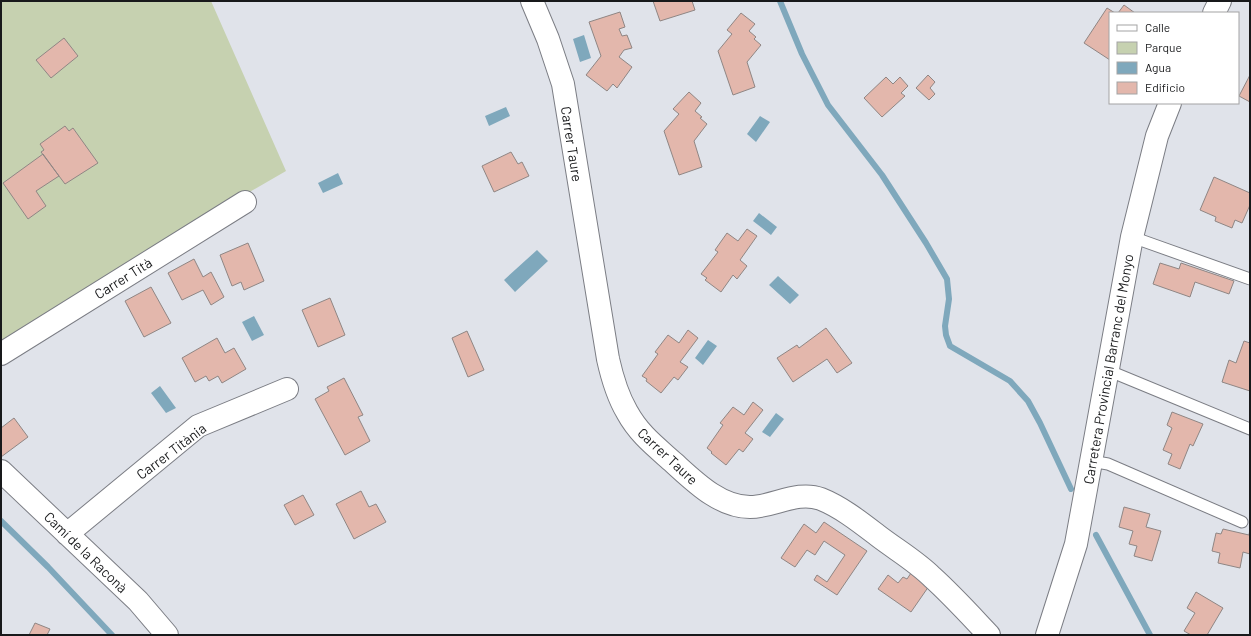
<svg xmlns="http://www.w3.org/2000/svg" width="1251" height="636" viewBox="0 0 1251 636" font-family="Barlow,sans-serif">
<rect width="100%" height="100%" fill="#e0e3ea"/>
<path fill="#c6d1b0" d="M 1,1 L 211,1 L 286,171 L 210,215 L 1,345 Z"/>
<path fill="#7fa8bc" d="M 584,35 L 591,58 L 580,62 L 573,39 Z
M 506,107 L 510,116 L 489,126 L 485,116 Z
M 760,116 L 770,122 L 756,142 L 747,134 Z
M 338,173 L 343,184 L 323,193 L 318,183 Z
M 759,213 L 777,227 L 771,235 L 753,221 Z
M 537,250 L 548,261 L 515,292 L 504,280 Z
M 778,276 L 799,295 L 790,304 L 769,285 Z
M 254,316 L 264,335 L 252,341 L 242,322 Z
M 708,340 L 717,346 L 703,365 L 695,358 Z
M 160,386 L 176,408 L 166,413 L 151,393 Z
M 776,413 L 784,419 L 770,437 L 762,432 Z"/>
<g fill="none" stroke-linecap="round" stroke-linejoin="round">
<path stroke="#7fa8bc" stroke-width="6" d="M 780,1 L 802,54 L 828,105 L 882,175 L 926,243 L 947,279 L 949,299 L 945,326 L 946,335 L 950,346 L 1010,381 L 1028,401 L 1040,423 L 1071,489
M 1,521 L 48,567 L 112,635
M 1096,535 L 1150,635"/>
</g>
<path fill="#e3b7ac" stroke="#8f8684" d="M 653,1 L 692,1 L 695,10 L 660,21 Z
M 1124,5 L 1135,13 L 1118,13 Z
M 1107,8 L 1115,13 L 1110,13 L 1110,60 L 1084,43 Z
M 620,12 L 625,27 L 619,29 L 622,36 L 627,35 L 632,48 L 624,50 L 619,57 L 632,67 L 617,88 L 613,84 L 607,91 L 586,75 L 601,56 L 589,22 Z
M 741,13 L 755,24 L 749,31 L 756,37 L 754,39 L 761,45 L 747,62 L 755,87 L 733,95 L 718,51 L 732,34 L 727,30 Z
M 64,38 L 78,56 L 51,78 L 36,60 Z
M 928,75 L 935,82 L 930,88 L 935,94 L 929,100 L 916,88 Z
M 1250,75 L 1250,102 L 1239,96 Z
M 886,77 L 893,84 L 900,77 L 908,86 L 901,93 L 905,96 L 882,117 L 864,98 Z
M 689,92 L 701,103 L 695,111 L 702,117 L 700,118 L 707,124 L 694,141 L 702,167 L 679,175 L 664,131 L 679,114 L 673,109 Z
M 65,126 L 69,131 L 73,128 L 98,163 L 65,184 L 41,152 L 44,150 L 40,144 Z
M 511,152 L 518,164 L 522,162 L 529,176 L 494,192 L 482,166 Z
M 43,154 L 59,176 L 36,191 L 46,206 L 28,219 L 3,183 Z
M 1214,177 L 1250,193 L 1250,205 L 1242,223 L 1235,220 L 1232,228 L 1215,221 L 1216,217 L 1200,210 Z
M 747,229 L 757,236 L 740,260 L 747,266 L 737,279 L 733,275 L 721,292 L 705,280 L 707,278 L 701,274 L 718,252 L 715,250 L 727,233 L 738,241 Z
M 248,243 L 264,281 L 244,290 L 241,282 L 232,286 L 220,255 Z
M 194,259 L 203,277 L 211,272 L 224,297 L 211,305 L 203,290 L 182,300 L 168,273 Z
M 1160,263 L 1179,269 L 1181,263 L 1234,281 L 1229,294 L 1195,282 L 1190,297 L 1153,284 Z
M 151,287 L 171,323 L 144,337 L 125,301 Z
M 330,298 L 345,335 L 318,347 L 302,310 Z
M 826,328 L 852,363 L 837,373 L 827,359 L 793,382 L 777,358 L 797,345 L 799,348 Z
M 688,330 L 698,338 L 680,362 L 688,367 L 678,380 L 674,377 L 661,393 L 646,381 L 647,379 L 642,376 L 658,354 L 655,352 L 668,335 L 679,343 Z
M 467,331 L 484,370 L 468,377 L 452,338 Z
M 217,338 L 225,353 L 234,348 L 246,369 L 222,383 L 218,376 L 209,381 L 206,376 L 195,382 L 182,358 Z
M 1244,341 L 1250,343 L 1250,391 L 1222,382 L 1229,360 L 1236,363 Z
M 344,378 L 363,415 L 358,417 L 370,441 L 345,455 L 315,399 L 329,391 L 327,387 Z
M 753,402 L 763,410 L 745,433 L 753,439 L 743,452 L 739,449 L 726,465 L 711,453 L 712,452 L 707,448 L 723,425 L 720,423 L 733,407 L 744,415 Z
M 1172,412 L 1203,424 L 1193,446 L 1190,444 L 1180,469 L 1168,464 L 1172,454 L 1163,450 L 1172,428 L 1167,425 Z
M 14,418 L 28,437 L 1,457 L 1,428 Z
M 361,491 L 369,507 L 376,504 L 386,522 L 354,539 L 336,504 Z
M 303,495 L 314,515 L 295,525 L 284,505 Z
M 1124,507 L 1150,514 L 1146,527 L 1161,531 L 1152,561 L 1134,556 L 1137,546 L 1129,544 L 1133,531 L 1119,527 Z
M 824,522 L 867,551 L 837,595 L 814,580 L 817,575 L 827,582 L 845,555 L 824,541 L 815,555 L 807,550 L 795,567 L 781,558 L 804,524 L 816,533 Z
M 1223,529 L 1249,535 L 1250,529 L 1250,554 L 1243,552 L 1240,568 L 1218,563 L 1220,553 L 1212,551 L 1216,533 L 1221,534 Z
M 911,573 L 929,586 L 911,612 L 878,589 L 888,575 L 898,583 L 903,577 L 907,579 Z
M 1196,592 L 1223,608 L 1207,635 L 1191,635 L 1184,631 L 1195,613 L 1187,608 Z
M 35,623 L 50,629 L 47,635 L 29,635 Z"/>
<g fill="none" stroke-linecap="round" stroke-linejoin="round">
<defs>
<path id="lane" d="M 1132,237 L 1250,279
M 1107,370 L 1250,429
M 1091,461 L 1108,464 L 1242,522"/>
<path id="street" d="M 532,1 L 548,39 L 563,84 L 608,359 C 612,377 617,395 627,412 C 639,434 655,446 674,463 C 695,482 720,507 750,507 C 774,507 797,490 821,499 C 841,507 860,522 877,535 C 895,549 916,561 932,577 C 952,595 971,616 989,635
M 1,354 L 245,202
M 1,471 L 138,601 L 167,635
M 67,534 L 198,426 L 287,389"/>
<path id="secondary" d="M 1214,13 L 1220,1
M 1047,635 L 1076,544 L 1132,237 L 1157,136 L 1170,103"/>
</defs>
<use href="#lane" stroke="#7b7d84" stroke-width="13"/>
<use href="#street" stroke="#7b7d84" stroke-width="24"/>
<use href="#secondary" stroke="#7b7d84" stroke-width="24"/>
<use href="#lane" stroke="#fff" stroke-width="11"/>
<use href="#street" stroke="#fff" stroke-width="22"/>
<use href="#secondary" stroke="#fff" stroke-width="22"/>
</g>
<g text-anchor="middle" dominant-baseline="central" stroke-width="3.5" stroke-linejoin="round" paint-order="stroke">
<g font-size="14" fill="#18191b" stroke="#fff">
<text transform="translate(572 144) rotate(81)">Carrer Taure</text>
<text transform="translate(123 278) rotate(-32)">Carrer Tità</text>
<text transform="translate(1108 369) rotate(-80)">Carretera Provincial Barranc del Monyo</text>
<text transform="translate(171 451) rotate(-37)">Carrer Titània</text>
<text transform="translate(668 456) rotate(43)">Carrer Taure</text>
<text transform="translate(86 552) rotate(44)">Camí de la Raconà</text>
</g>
</g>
<rect width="1251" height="636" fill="none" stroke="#18191b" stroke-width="4"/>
<rect x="1109" y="12" width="130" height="92" fill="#ffffff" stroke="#a3a3a4"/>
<rect x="1117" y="25" width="20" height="6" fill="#ffffff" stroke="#a3a3a4"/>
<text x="1145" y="32" font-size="12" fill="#18191b">Calle</text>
<rect x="1117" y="42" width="20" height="12" fill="#c6d1b0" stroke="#a3a3a4"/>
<text x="1145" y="52" font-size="12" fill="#18191b">Parque</text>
<rect x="1117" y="62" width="20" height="12" fill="#7fa8bc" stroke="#a3a3a4"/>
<text x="1145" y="72" font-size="12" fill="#18191b">Agua</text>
<rect x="1117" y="82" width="20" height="12" fill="#e3b7ac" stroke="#a3a3a4"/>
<text x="1145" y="92" font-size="12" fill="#18191b">Edificio</text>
</svg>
